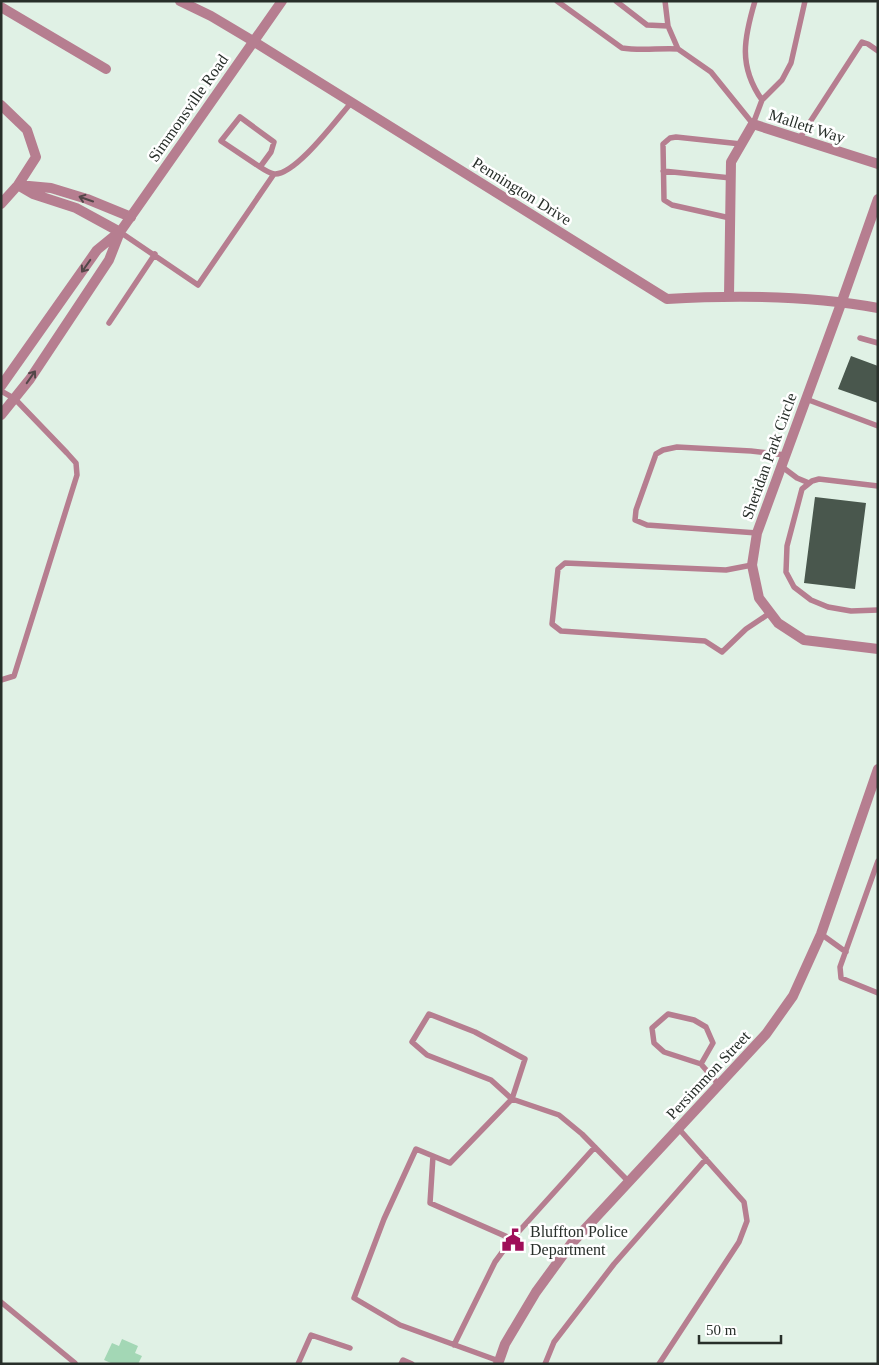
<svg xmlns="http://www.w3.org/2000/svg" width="879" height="1365" viewBox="0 0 879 1365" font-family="Georgia,serif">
<rect width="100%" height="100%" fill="#e0f1e5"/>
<path fill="#a3d7b5" d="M 122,1339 L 138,1346 L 135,1353 L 142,1356 L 138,1364 L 113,1364 L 104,1360 L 112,1343 L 119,1346 Z"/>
<path fill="#49574d" d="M 851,356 L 878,366 L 878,403 L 838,389 Z
M 815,497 L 866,503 L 855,589 L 804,583 Z"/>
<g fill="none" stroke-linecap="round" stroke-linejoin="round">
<path stroke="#b67e90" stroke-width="5.5" d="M 557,1 L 622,48 C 640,51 659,48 678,49
M 616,1 L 647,25 L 668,26 L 678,49 L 711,72 L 753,124
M 665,1 L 668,26
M 755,1 C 744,38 738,66 762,100
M 753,124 L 762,100 L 782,80 L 791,63 L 805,1
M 799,139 L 862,42 L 868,44 L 878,51
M 260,167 L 271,152 L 274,142 L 240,117 L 221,141 L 260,167 C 263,169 269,173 274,174 C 295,176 337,119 351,103
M 663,171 L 731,178
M 730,218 L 672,205 L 664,200 L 663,144 L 670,138 L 676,137 L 741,144
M 120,232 L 198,285 L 274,174
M 109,323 L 155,254
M 860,338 L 878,343
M 1,391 L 15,399 L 67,453 L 76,463 L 77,475 L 14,676 L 1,680
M 806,399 L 878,426
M 781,466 L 797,478 L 809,483
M 878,486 L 819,479 L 812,481 L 802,489 L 787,546 L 786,572 L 794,587 L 811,600 L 828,607 L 851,611 L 878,610
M 757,533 L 647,525 L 635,520 L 636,510 L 656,454 L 663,450 L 677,447 L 751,451 L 785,455
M 752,565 L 726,570 L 565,563 L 558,569 L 552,624 L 561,631 L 705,641 L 722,652 L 746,629 L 770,613
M 878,861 L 840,967 L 841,978 L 878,993
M 821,934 L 846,952
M 701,1064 L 713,1043 L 706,1027 L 694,1020 L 668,1014 L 652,1028 L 654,1043 L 664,1052 L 701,1064 L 719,1085
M 433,1156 L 430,1203 L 512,1239
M 1,1302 L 75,1363
M 454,1345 L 495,1262 L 512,1239 L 595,1147
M 499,1361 L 400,1325 L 354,1298 L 384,1219 L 416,1149 L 450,1163 L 512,1099 L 491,1080 L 427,1055 L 412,1042 L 429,1014 L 475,1032 L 525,1059 L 512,1099 L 559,1115 L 582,1134 L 628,1181
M 298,1364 L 311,1335 L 350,1348
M 401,1364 L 403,1360 L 412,1364
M 545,1364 L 554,1342 L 614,1264 L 706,1159
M 659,1364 L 739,1242 L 747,1221 L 744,1202 L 679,1129"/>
<path stroke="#b67e90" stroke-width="10" d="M 180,1 L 211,16 L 253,41 L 667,299 C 737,295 809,295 878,308
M 1,7 L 106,69
M 1,105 L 27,130 L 36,157 L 18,185 L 1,204
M 18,185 L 51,188 L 87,199 L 131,217
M 21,187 L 33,194 L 76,208 L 120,232
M 878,199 L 842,301 L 757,533 L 752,565 L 759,598 L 778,623 L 804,640 L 878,649
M 729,296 L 731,162 L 753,124 L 878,164
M 498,1364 L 505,1344 L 536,1292 L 571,1244 L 766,1034 L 793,996 L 821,934 L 878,769"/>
<path stroke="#b67e90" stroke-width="10" d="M 1,386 L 97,250 L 119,232
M 1,415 L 30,379 L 109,260 L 120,232 L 282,1"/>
</g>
<defs><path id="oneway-shaft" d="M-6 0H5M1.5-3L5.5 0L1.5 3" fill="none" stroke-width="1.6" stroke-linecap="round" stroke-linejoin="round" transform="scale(1.25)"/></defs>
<g stroke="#534749">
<use href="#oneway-shaft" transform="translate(86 199) rotate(-161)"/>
<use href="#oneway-shaft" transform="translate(86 266) rotate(125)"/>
<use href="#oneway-shaft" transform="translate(31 377) rotate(-55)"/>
</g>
<defs>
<symbol id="civic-bare" viewBox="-9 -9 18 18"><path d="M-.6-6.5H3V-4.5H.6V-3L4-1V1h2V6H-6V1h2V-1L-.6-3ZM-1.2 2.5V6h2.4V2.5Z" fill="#9f0f59" stroke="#fff" stroke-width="2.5" paint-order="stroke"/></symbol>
</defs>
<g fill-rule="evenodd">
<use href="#civic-bare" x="497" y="1224" width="32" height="32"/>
</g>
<g text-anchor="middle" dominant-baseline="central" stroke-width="5" stroke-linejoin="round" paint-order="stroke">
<g font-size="16" fill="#282f2a" stroke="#fff">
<text transform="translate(188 108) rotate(-55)">Simmonsville Road</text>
<text transform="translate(807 126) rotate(18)">Mallett Way</text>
<text transform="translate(522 191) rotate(32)">Pennington Drive</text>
<text transform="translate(769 456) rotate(-70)">Sheridan Park Circle</text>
<text transform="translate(708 1075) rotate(-47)">Persimmon Street</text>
</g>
<g font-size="16" fill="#282f2a" stroke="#fff" text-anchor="start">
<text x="530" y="1231">Bluffton Police<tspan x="530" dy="18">Department</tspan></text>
</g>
</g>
<rect width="879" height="1365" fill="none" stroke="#282f2a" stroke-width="5"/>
<path d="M699 1335v8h82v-8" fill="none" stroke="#282f2a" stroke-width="2.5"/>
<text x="706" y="1335" font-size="15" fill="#282f2a" stroke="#ffffff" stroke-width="4" paint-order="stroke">50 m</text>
</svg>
